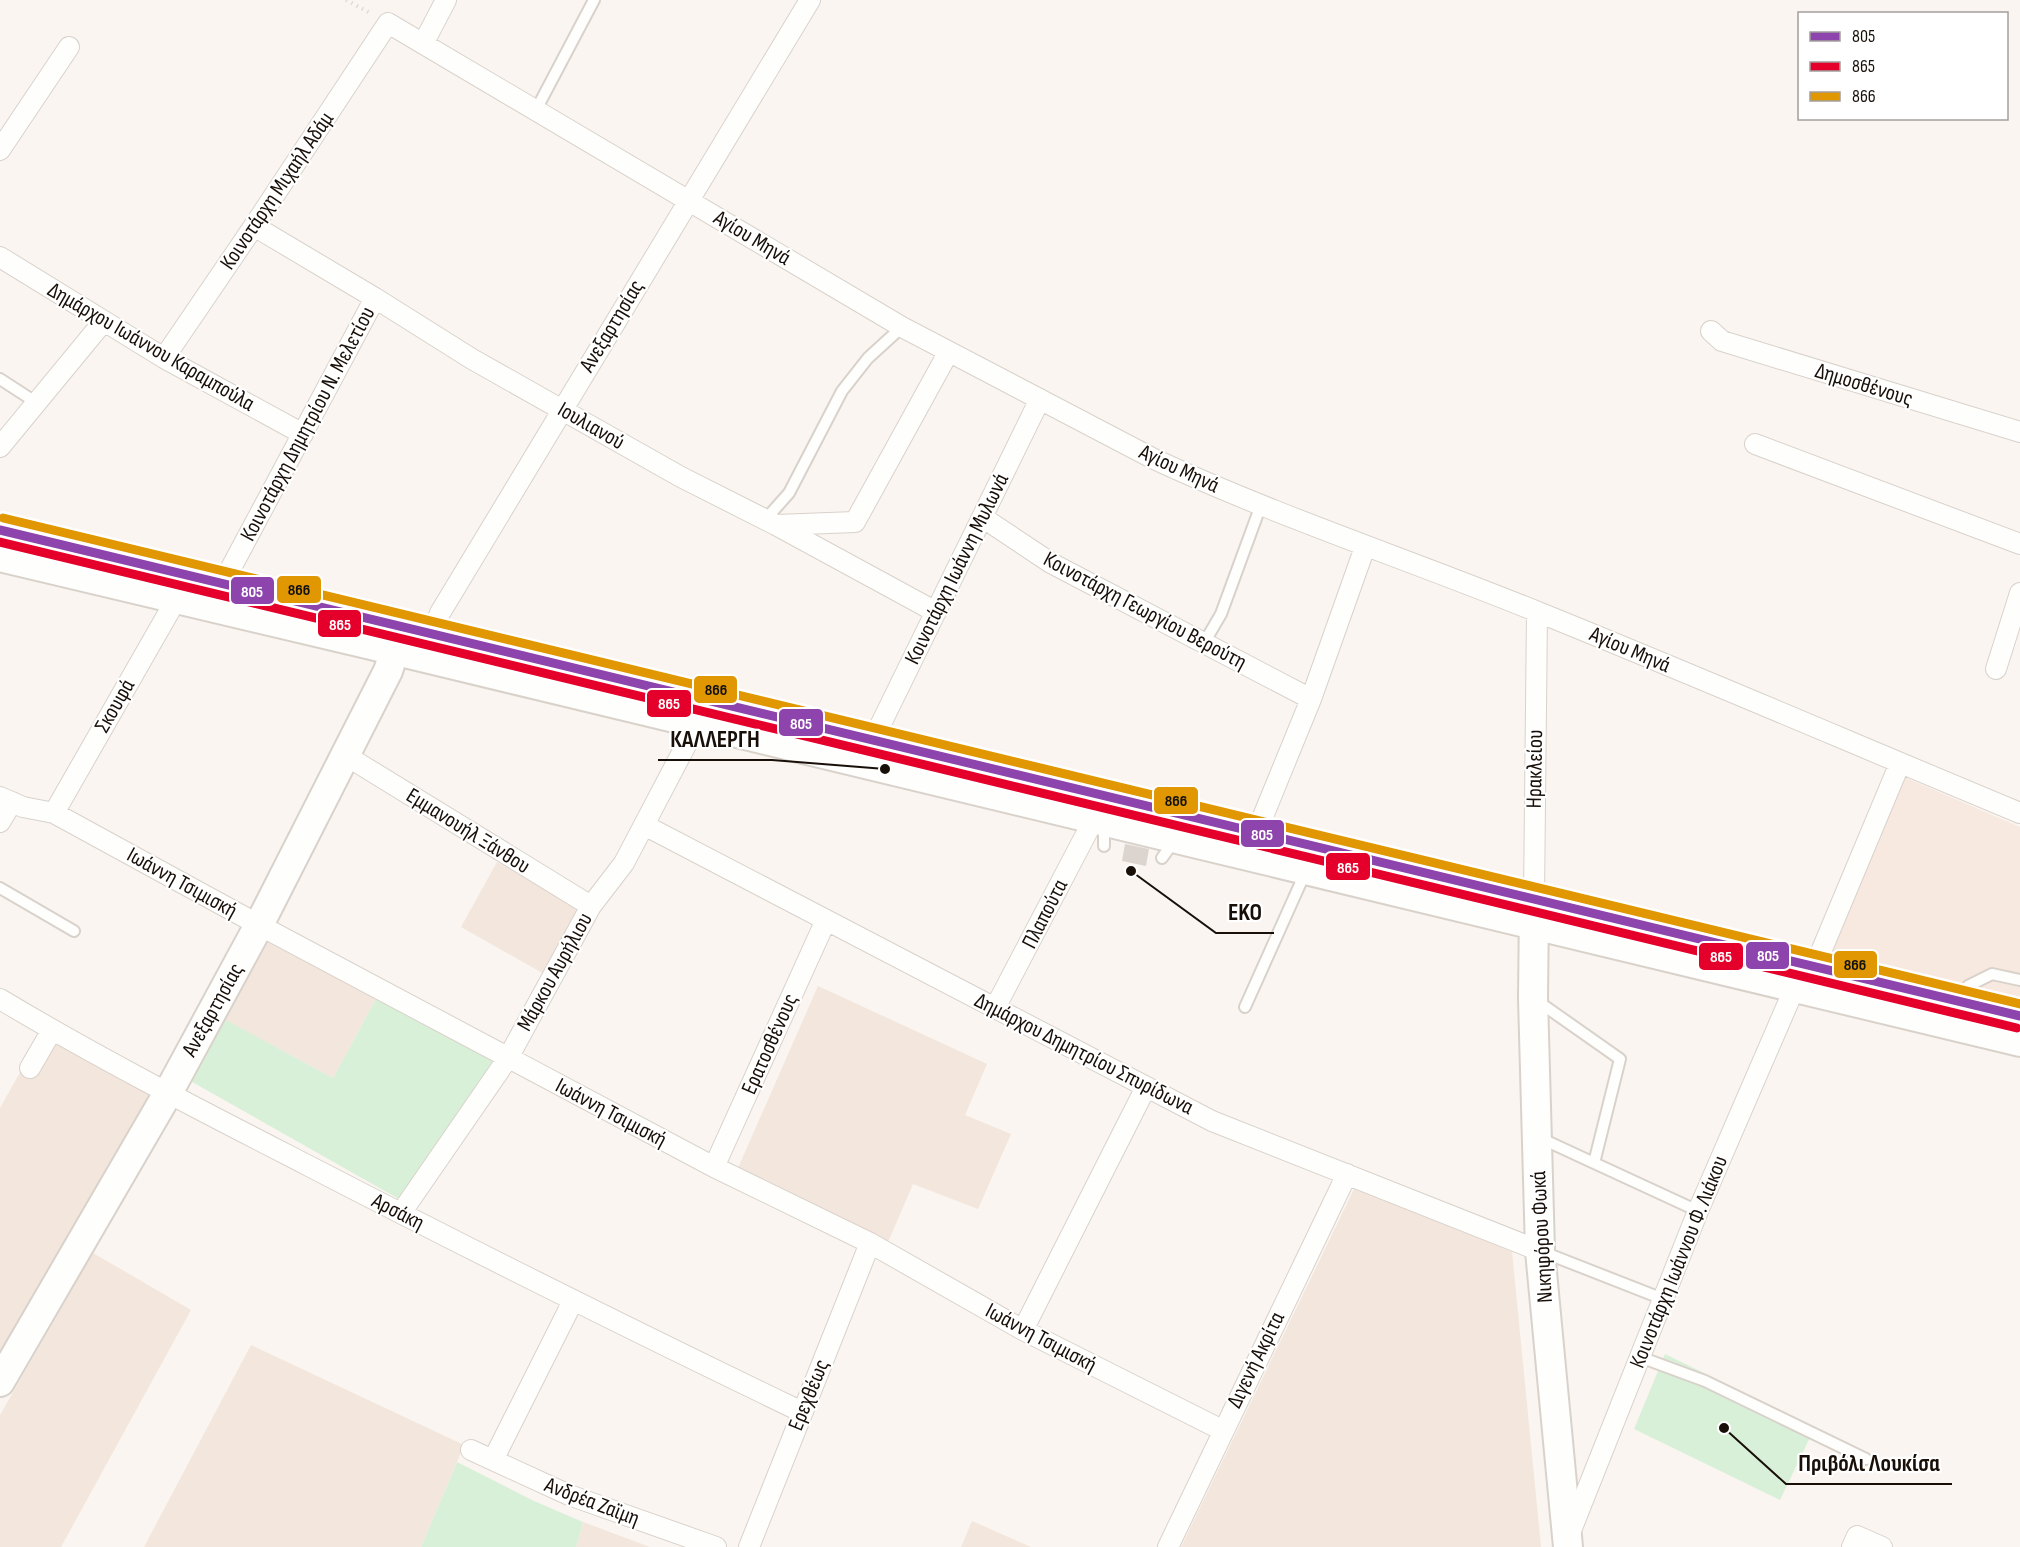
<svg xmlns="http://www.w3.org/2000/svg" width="2020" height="1547" viewBox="0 0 2020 1547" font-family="'Sofia Sans Condensed',sans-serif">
<rect width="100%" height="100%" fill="#faf5f0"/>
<path fill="#f7e9e0" d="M 1904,777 L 2020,827 L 2020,1009 L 1826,961 Z"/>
<path fill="#f3e6dc" d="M 497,862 L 582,910 L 546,975 L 461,927 Z
M 268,941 L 376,999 L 333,1078 L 225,1020 Z
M 818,986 L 987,1064 L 965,1115 L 1011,1134 L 978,1209 L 913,1184 L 888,1242 L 738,1168 Z
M 41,1035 L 154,1097 L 0,1355 L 0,1108 Z
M 1355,1187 L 1512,1252 L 1541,1547 L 1181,1547 Z
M 93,1253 L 191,1310 L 61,1547 L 0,1547 L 0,1415 Z
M 251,1345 L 464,1445 L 421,1547 L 144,1547 Z
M 972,1521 L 1031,1547 L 961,1547 Z
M 583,1522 L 650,1547 L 576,1547 Z"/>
<path fill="#d9f0d8" d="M 235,988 L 241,991 L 226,1020 L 333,1078 L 376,999 L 496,1062 L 399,1199 L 187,1079 Z
M 1665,1354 L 1815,1427 L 1780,1500 L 1634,1429 Z
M 457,1462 L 534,1501 L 583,1522 L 576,1547 L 421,1547 Z"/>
<path fill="#dcd5cf" d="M 1125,844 L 1149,849 L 1146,866 L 1122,861 Z"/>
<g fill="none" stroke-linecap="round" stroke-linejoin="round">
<defs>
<path id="lane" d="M 536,110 L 594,0
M 0,379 L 37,403
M 765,520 L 789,493 L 842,391 L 868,358 L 902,327
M 1204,643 L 1221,614 L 1261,505
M 1104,846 L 1104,822
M 1162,858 L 1174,841
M 0,888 L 74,931
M 1968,986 L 1992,974 L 2020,980
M 1536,1000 L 1620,1059 L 1594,1163
M 1245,1007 L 1306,871
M 1540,1138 L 1698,1211
M 1543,1252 L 1663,1299
M 1640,1357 L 1705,1381 L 1866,1459"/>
<path id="street" d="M 423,44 L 446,0
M 0,150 L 69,47
M 254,226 L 375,298 L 472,359 L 681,477 L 776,525 L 936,612
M 0,257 L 164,358 L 303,434
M 1711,331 L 1722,341 L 2020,432
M 164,358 L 254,226 L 388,23 L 902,327 L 1154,459 C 1279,517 1410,560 1538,612 C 1699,677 1859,746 2020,813
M 1755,444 L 2020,544
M 0,447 L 103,322
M 982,517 L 1051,563 L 1311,699
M 776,525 L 855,522 L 948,353
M 223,583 L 375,298
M 428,645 L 440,613 L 810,0
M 1996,669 L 2020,593
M 873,740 L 1040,399
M 345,755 L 591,906
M 0,797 L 23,807 L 54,813 L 259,925 L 714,1167 L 870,1243 L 1023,1330 L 1222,1430
M 54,813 L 177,598
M 0,822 L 12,802
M 644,825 L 1212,1121 L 1540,1251
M 1257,831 L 1311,699 L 1365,547
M 1534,898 L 1537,612
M 1815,966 L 1900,763
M 0,999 C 100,1059 204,1112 307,1165 C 471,1250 636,1332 802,1412
M 995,1008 L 1094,819
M 30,1068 L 52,1030
M 714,1167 L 826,920
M 401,1213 L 508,1058 L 591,906 L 624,863 L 697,724
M 1023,1330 L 1146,1087
M 471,1450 L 569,1495 L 716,1547
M 493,1460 L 573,1301
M 1570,1533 L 1698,1211 L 1795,987
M 749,1547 L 870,1243
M 1168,1547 L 1347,1174
M 1852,1547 L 1857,1536 L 1882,1547"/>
<path id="secondary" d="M 0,530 L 2020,1016
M 0,557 L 396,651 L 2020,1042
M 1534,909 L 1533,998 L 1540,1251 L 1568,1547
M 0,1382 L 168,1093 L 259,925 L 388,671 L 400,634"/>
</defs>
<use href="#lane" stroke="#d9d2cb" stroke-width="14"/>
<use href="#street" stroke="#d9d2cb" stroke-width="22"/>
<use href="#secondary" stroke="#d9d2cb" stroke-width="32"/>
<path stroke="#dddcd9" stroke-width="4" stroke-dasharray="1.5 4.5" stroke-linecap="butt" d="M 346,0 L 372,14"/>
<use href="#lane" stroke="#fefefd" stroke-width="10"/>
<use href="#street" stroke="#fefefd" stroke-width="20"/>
<use href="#secondary" stroke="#fefefd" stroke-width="28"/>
<defs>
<path id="bus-1" d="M 0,530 L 2020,1016"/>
<path id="bus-2" d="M 0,542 L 2017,1028"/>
<path id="bus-3" d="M 3,518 L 2020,1004"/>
</defs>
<use href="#bus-1" stroke="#fff" stroke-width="14"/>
<use href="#bus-2" stroke="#fff" stroke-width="14"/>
<use href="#bus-3" stroke="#fff" stroke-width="14"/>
<use href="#bus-1" stroke="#8e44ad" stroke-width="9"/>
<use href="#bus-2" stroke="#e4002b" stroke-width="9"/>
<use href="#bus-3" stroke="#e19701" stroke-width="9"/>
</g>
<g text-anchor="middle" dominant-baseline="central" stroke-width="4.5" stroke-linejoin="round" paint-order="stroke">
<g font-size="22" fill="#180f09" stroke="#fff">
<text transform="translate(277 191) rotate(-56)">Κοινοτάρχη Μιχαήλ Αδάμ</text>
<text transform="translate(752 238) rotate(31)">Αγίου Μηνά</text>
<text transform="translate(612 326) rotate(-59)">Ανεξαρτησίας</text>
<text transform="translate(151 347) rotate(30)">Δημάρχου Ιωάννου Καραμπούλα</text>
<text transform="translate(1864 385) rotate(17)">Δημοσθένους</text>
<text transform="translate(308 424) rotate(-62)">Κοινοτάρχη Δημητρίου Ν. Μελετίου</text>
<text transform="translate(591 426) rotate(30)">Ιουλιανού</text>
<text transform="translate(1179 469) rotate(25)">Αγίου Μηνά</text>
<text transform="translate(957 569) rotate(-64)">Κοινοτάρχη Ιωάννη Μυλωνά</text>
<text transform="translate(1145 611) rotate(28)">Κοινοτάρχη Γεωργίου Βερούτη</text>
<text transform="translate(1630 650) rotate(23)">Αγίου Μηνά</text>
<text transform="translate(115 706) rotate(-60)">Σκουφά</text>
<text transform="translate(1535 769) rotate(-89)">Ηρακλείου</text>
<text transform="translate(468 831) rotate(32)">Εμμανουήλ Ξάνθου</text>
<text transform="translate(182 883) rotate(29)">Ιωάννη Τσιμισκή</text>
<text transform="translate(1045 914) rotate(-63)">Πλαπούτα</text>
<text transform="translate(555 972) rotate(-61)">Μάρκου Αυρήλιου</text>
<text transform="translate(213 1010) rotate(-61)">Ανεξαρτησίας</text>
<text transform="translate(770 1044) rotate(-66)">Ερατοσθένους</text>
<text transform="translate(1084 1054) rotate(27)">Δημάρχου Δημητρίου Σπυρίδωνα</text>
<text transform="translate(611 1113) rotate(28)">Ιωάννη Τσιμισκή</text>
<text transform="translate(398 1212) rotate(27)">Αρσάκη</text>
<text transform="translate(1542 1237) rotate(-93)">Νικηφόρου Φωκά</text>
<text transform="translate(1679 1262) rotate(-68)">Κοινοτάρχη Ιωάννου Φ. Λιάκου</text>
<text transform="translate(1041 1338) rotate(28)">Ιωάννη Τσιμισκή</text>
<text transform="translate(1256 1360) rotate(-64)">Διγενή Ακρίτα</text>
<text transform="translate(809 1395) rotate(-68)">Ερεχθέως</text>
<text transform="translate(592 1502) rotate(21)">Ανδρέα Ζαϊμη</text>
</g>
</g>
<path fill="none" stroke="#180f09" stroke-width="2" d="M885 769L772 760H658M1131 871L1216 933H1274M1724 1428L1786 1484H1952"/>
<g fill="#180f09" stroke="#fff" stroke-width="2">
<circle cx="885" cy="769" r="6"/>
<circle cx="1131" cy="871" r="6"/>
<circle cx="1724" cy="1428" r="6"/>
</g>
<g font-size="24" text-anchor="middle" font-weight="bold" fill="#180f09" stroke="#fff" stroke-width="4.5" stroke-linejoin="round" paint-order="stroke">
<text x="715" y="747">ΚΑΛΛΕΡΓΗ</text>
<text x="1245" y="920">EKO</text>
<text x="1869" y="1471">Πριβόλι Λουκίσα</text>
</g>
<g stroke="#fff" stroke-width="2">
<rect x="276" y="575" width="46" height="29" rx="6" fill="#e19701"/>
<rect x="230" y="576" width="45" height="29" rx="6" fill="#8e44ad"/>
<rect x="317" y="609" width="45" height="29" rx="6" fill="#e4002b"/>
<rect x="693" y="675" width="45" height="29" rx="6" fill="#e19701"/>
<rect x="646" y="689" width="46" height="29" rx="6" fill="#e4002b"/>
<rect x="778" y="708" width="46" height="29" rx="6" fill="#8e44ad"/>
<rect x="1153" y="786" width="46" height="29" rx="6" fill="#e19701"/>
<rect x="1240" y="819" width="45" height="29" rx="6" fill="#8e44ad"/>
<rect x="1325" y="852" width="46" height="29" rx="6" fill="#e4002b"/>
<rect x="1745" y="941" width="45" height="29" rx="6" fill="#8e44ad"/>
<rect x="1698" y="942" width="46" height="29" rx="6" fill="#e4002b"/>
<rect x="1833" y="950" width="45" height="29" rx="6" fill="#e19701"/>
</g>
<g font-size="16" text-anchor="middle" font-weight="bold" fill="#fff">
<text x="252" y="597">805</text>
<text x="340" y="630">865</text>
<text x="669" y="709">865</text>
<text x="801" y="729">805</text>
<text x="1262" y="840">805</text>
<text x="1348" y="873">865</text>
<text x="1768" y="961">805</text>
<text x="1721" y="962">865</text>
</g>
<g font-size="16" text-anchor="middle" font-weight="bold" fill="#111">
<text x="299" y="595">866</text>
<text x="716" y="695">866</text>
<text x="1176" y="806">866</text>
<text x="1855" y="970">866</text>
</g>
<rect x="1798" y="12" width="210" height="108" fill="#ffffff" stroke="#a39f9d" stroke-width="1.5"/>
<rect x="1810" y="32" width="30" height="9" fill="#8e44ad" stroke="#a39f9d" stroke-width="1.5"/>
<text x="1852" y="42" font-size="18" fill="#180f09">805</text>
<rect x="1810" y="62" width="30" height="9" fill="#e4002b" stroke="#a39f9d" stroke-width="1.5"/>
<text x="1852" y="72" font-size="18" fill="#180f09">865</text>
<rect x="1810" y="92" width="30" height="9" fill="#e19701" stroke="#a39f9d" stroke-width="1.5"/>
<text x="1852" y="102" font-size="18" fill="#180f09">866</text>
</svg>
